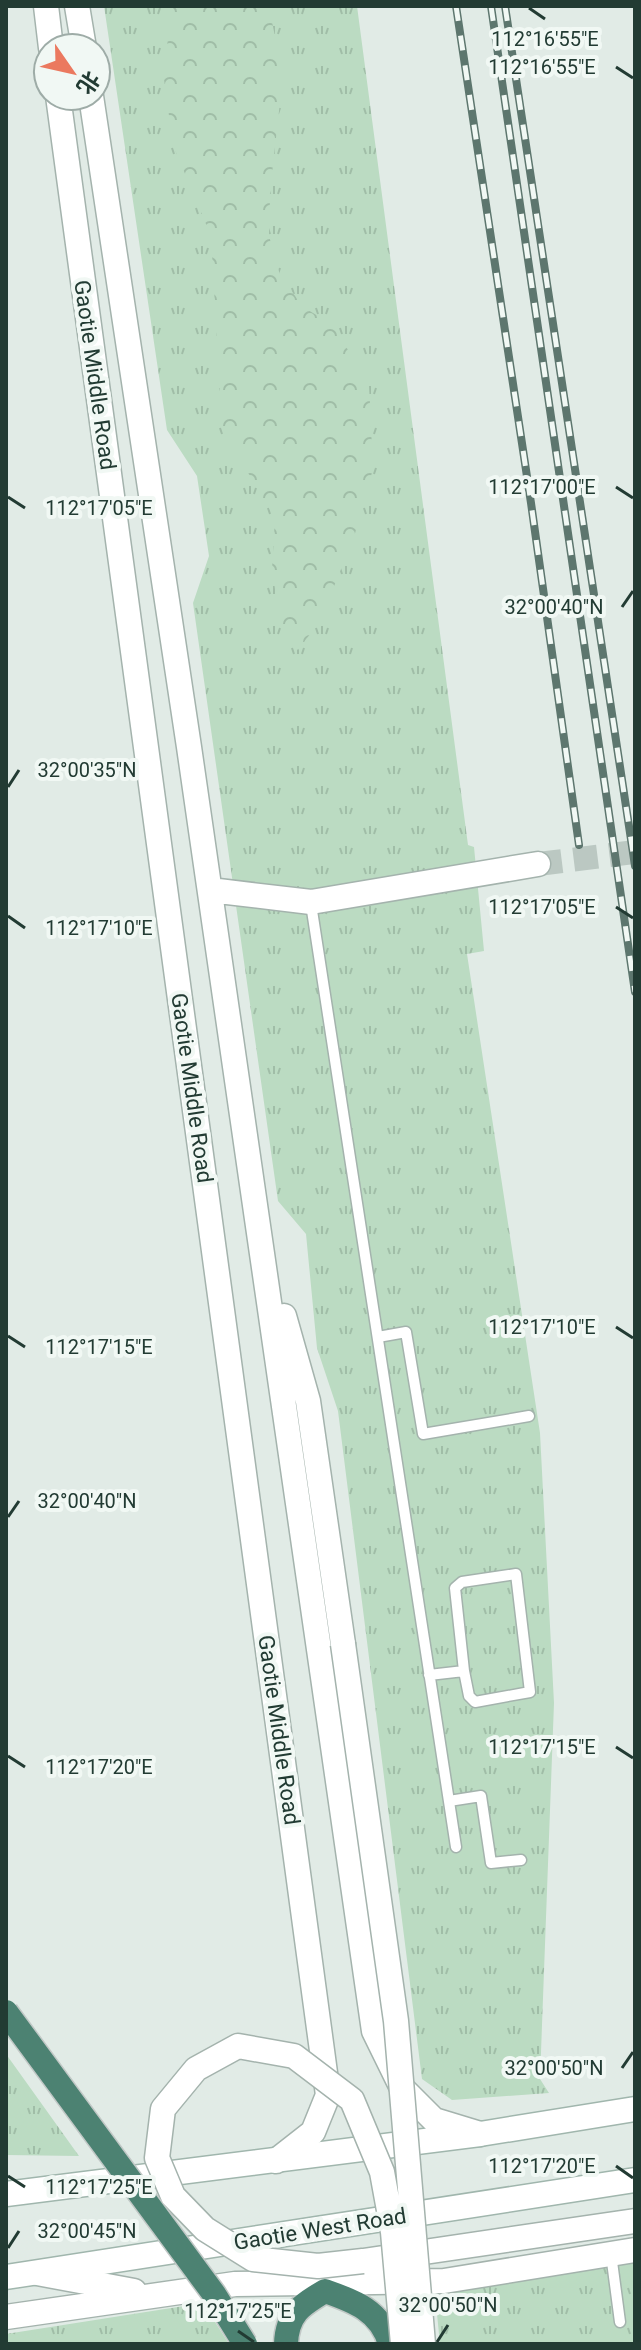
<svg xmlns="http://www.w3.org/2000/svg" width="641" height="2350" viewBox="0 0 641 2350" font-family="Roboto,'Noto Sans SC',sans-serif">
<defs>
<pattern id="grass-tufts" width="24" height="20" patternUnits="userSpaceOnUse" patternTransform="scale(2)"><rect width="24" height="20" fill="#bbdbc2"/><path d="M3 7l-1-3M5 7V3M7 7l1-3M15 17l-1-3M17 17v-4M19 17l1-3" fill="none" stroke="#a0bda7"/></pattern>
<pattern id="forest-crowns" width="20" height="18" patternUnits="userSpaceOnUse" patternTransform="scale(2)"><rect width="20" height="18" fill="#bbdbc2"/><path d="M2 6a3 3 0 1 1 6 0M12 15a3 3 0 1 1 6 0" fill="none" stroke="#a0bda7"/></pattern>
</defs>
<rect width="100%" height="100%" fill="#e1ebe6"/>
<path fill="url(#grass-tufts)" d="M 104,6 L 357,6 L 468,845 L 474,847 L 484,951 L 467,954 L 540,1433 L 554,1703 L 540,2079 L 549,2093 L 452,2100 L 422,2079 L 338,1411 L 317,1348 L 306,1234 L 278,1201 L 193,603 L 209,556 L 197,476 L 167,430 Z
M 6,2054 L 79,2156 L 6,2155 Z
M 635,2260 L 635,2344 L 440,2344 L 437,2314 L 452,2291 Z
M 203,2303 L 229,2344 L 6,2344 L 6,2334 Z"/>
<path fill="url(#forest-crowns)" d="M 173,6 L 261,6 L 271,17 L 283,75 L 270,192 L 269,236 L 280,275 L 303,307 L 333,325 L 369,385 L 373,469 L 354,537 L 320,621 L 298,650 L 282,636 L 272,569 L 275,518 L 222,429 L 211,236 L 173,145 L 163,72 Z"/>
<g fill="none" stroke-linecap="round" stroke-linejoin="round">
<path stroke="#bbc8c2" stroke-width="24" stroke-dasharray="24 12" stroke-linecap="butt" d="M 538,864 L 635,852"/>
<defs>
<path id="service" d="M 311,904 L 456,1847
M 378,1337 L 406,1332 L 423,1434 L 529,1416
M 429,1675 L 464,1671 L 469,1696 L 475,1702 L 530,1692 L 516,1574 L 462,1582 L 455,1588 L 464,1671
M 449,1801 L 481,1796 L 491,1863 L 521,1860
M 611,2254 L 620,2322"/>
<path id="tertiary" d="M 46,6 L 51,48
M 77,6 L 84,48
M 58,96 L 328,2095 L 313,2132 L 276,2161
M 91,96 L 189,747 L 374,2031 L 402,2088 L 434,2120 L 480,2134
M 210,890 L 311,902 L 538,864
M 284,1316 L 308,1401 L 343,1644
M 363,2261 L 635,2221
M 37,2273 L 134,2291
M 6,2317 L 235,2284 L 444,2281 L 635,2250"/>
<path id="secondary" d="M 6,2194 L 480,2134 L 635,2109
M 6,2277 L 635,2180"/>
<path id="trunk" d="M 286,2344 C 287,2314 301,2305 325,2291 C 354,2301 381,2311 390,2344"/>
</defs>
<use href="#service" stroke="#a4b3ad" stroke-width="13"/>
<use href="#tertiary" stroke="#a4b3ad" stroke-width="27"/>
<use href="#secondary" stroke="#a0b6ad" stroke-width="27"/>
<use href="#trunk" stroke="#c1c8c6" stroke-width="27"/>
<use href="#service" stroke="#fff" stroke-width="10"/>
<use href="#tertiary" stroke="#fff" stroke-width="24"/>
<use href="#secondary" stroke="#fff" stroke-width="24"/>
<use href="#trunk" stroke="#4c8272" stroke-width="24"/>
<defs>
<path id="rail" d="M 456,6 L 531,503 L 579,845
M 491,6 L 635,992
M 505,6 L 635,866"/>
</defs>
<use href="#rail" stroke="#5d766e" stroke-width="8"/>
<use href="#rail" stroke="#f1f8f4" stroke-width="5" stroke-dasharray="15" stroke-linecap="butt"/>
<defs>
<path id="tertiary-bridge" d="M 343,1644 L 396,2021 L 423,2344
M 363,2261 L 318,2266 L 253,2259 L 205,2229 L 173,2196 L 157,2158 L 163,2109 L 196,2069 L 238,2046 L 294,2056 L 352,2100 L 382,2172 L 393,2232 L 403,2344"/>
<path id="trunk-bridge" d="M 6,2012 L 214,2294 L 245,2344"/>
</defs>
<use href="#tertiary-bridge" stroke="#a4b3ad" stroke-width="27" stroke-linecap="butt"/>
<use href="#trunk-bridge" stroke="#c1c8c6" stroke-width="27" stroke-linecap="butt"/>
<use href="#tertiary-bridge" stroke="#fff" stroke-width="24"/>
<use href="#trunk-bridge" stroke="#4c8272" stroke-width="24"/>
</g>
<path fill="none" stroke="#223b33" stroke-width="3" d="M 529,8 L 545,19M 616,67 L 633,78M 616,487 L 633,498M 8,497 L 25,508M 622,607 L 633,591M 8,787 L 19,770M 616,907 L 633,918M 8,916 L 25,928M 616,1327 L 633,1338M 8,1336 L 25,1347M 8,1517 L 19,1501M 616,1747 L 633,1758M 8,1756 L 25,1767M 622,2068 L 633,2052M 616,2166 L 633,2178M 8,2176 L 25,2187M 8,2248 L 19,2231M 238,2331 L 254,2342M 437,2342 L 448,2325"/>
<g text-anchor="middle" dominant-baseline="central" stroke-width="8" stroke-linejoin="round" paint-order="stroke">
<g font-size="22" fill="#223b33" stroke="#f1f8f4">
<text transform="translate(95 375) rotate(82)">Gaotie Middle Road</text>
<text transform="translate(192 1088) rotate(82)">Gaotie Middle Road</text>
<text transform="translate(279 1730) rotate(82)">Gaotie Middle Road</text>
<text transform="translate(320 2229) rotate(-9)">Gaotie West Road</text>
</g>
</g>
<g font-size="20" text-anchor="middle" fill="#223b33" stroke="#f1f8f4" stroke-width="8" stroke-linejoin="round" paint-order="stroke">
<text x="545" y="46">112°16'55"E</text>
<text x="542" y="74">112°16'55"E</text>
<text x="542" y="494">112°17'00"E</text>
<text x="99" y="515">112°17'05"E</text>
<text x="554" y="614">32°00'40"N</text>
<text x="87" y="777">32°00'35"N</text>
<text x="542" y="914">112°17'05"E</text>
<text x="99" y="935">112°17'10"E</text>
<text x="542" y="1334">112°17'10"E</text>
<text x="99" y="1354">112°17'15"E</text>
<text x="87" y="1508">32°00'40"N</text>
<text x="542" y="1754">112°17'15"E</text>
<text x="99" y="1774">112°17'20"E</text>
<text x="554" y="2075">32°00'50"N</text>
<text x="542" y="2173">112°17'20"E</text>
<text x="99" y="2194">112°17'25"E</text>
<text x="87" y="2238">32°00'45"N</text>
<text x="448" y="2312">32°00'50"N</text>
<text x="238" y="2318">112°17'25"E</text>
</g>
<rect width="641" height="2350" fill="none" stroke="#223b33" stroke-width="16"/>
<g transform="translate(72 72) rotate(124)"><circle r="38" fill="#f1f8f4" stroke="#9eaca7" stroke-width="2"/>
<path d="M0-6L14 30L0 20L-14 30Z" fill="#eb795f"/>
<text y="-12" font-size="22" font-weight="bold" text-anchor="middle" fill="#223b33">北</text>
</g>
</svg>
